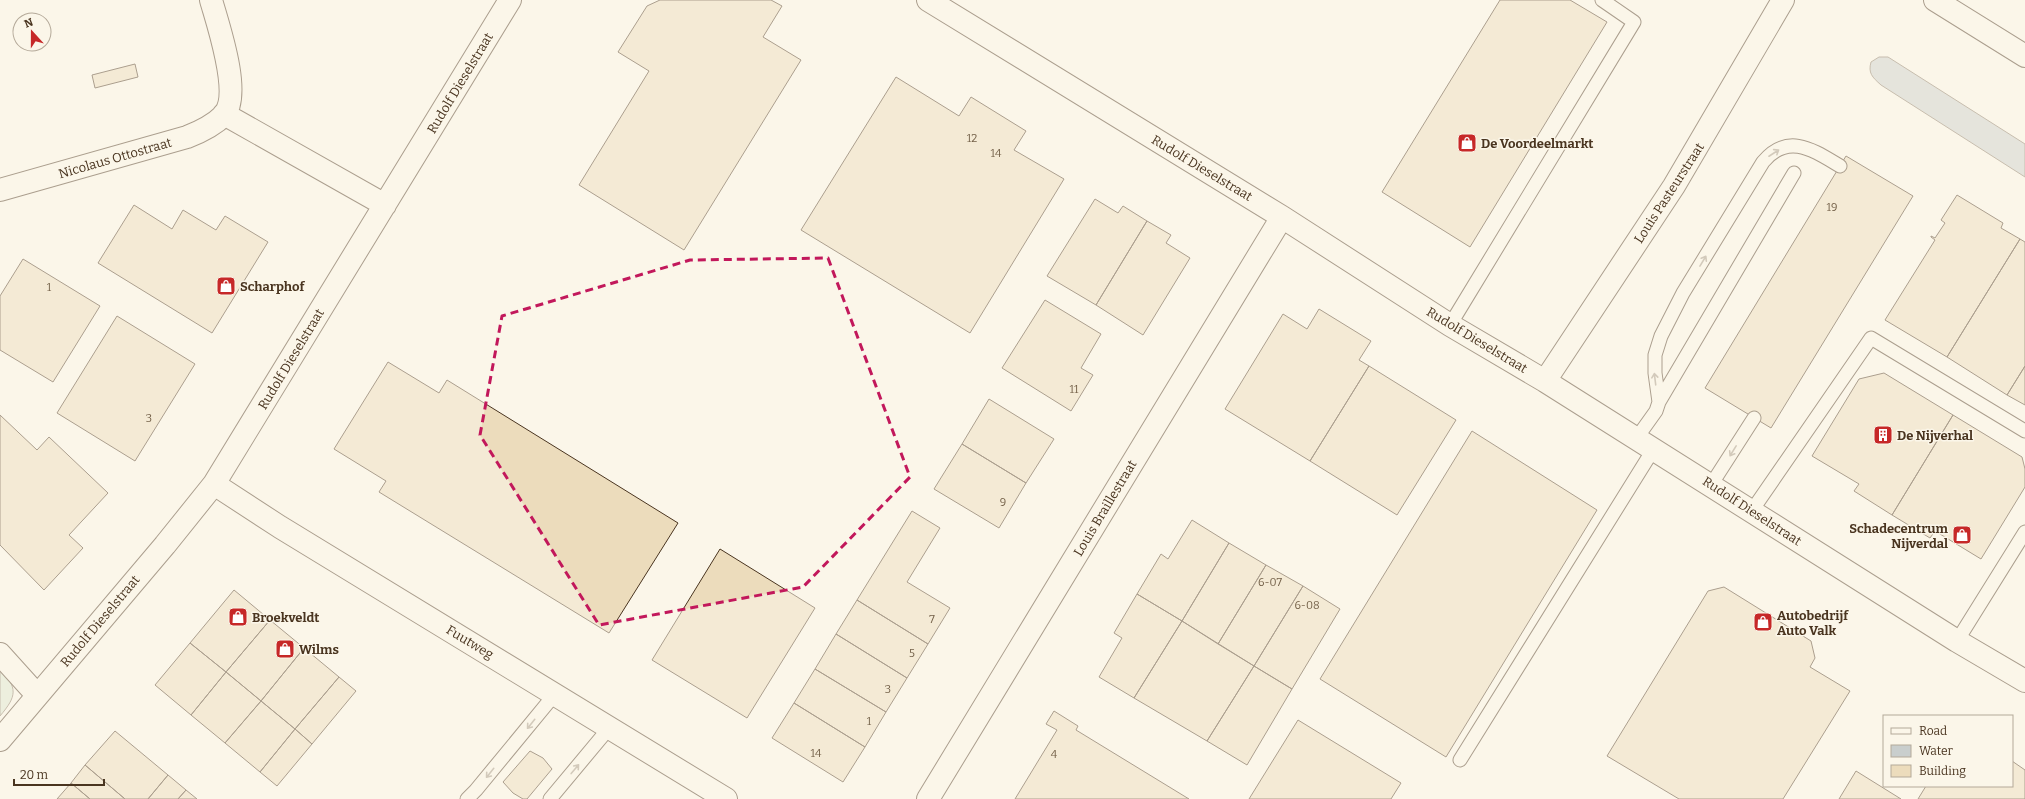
<svg xmlns="http://www.w3.org/2000/svg" width="2025" height="799" viewBox="0 0 2025 799" font-family="Bitter,serif">
<rect width="100%" height="100%" fill="#fbf6e9"/>
<path fill="#dce7d0" stroke="#887966" d="M 0,669 C 18,688 17,696 0,716 Z"/>
<path fill="#c9cecd" stroke="#887966" d="M 1879,57 L 1888,57 L 2025,144 L 2025,177 L 1881,85 C 1872,77 1868,73 1871,62 Z"/>
<path fill="#ecdcbc" stroke="#4a3520" d="M 660,0 L 771,0 L 782,6 L 763,37 L 801,60 L 684,250 L 579,185 L 649,71 L 618,52 L 647,6 Z
M 1500,0 L 1570,0 L 1607,22 L 1470,247 L 1382,192 Z
M 135,64 L 138,77 L 95,88 L 92,75 Z
M 896,77 L 959,116 L 971,97 L 1026,131 L 1014,150 L 1064,179 L 970,333 L 801,230 Z
M 1846,156 L 1913,196 L 1771,428 L 1705,388 Z
M 1957,195 L 2003,223 L 2001,228 L 2020,239 L 1947,357 L 1885,320 L 1935,240 L 1931,237 L 1931,236 L 1935,238 L 1945,223 L 1941,220 Z
M 1095,199 L 1118,213 L 1123,206 L 1147,221 L 1096,305 L 1047,276 Z
M 134,205 L 172,229 L 183,210 L 216,230 L 225,216 L 268,242 L 212,333 L 98,263 Z
M 1147,221 L 1171,235 L 1166,243 L 1190,258 L 1143,335 L 1096,305 Z
M 2020,239 L 2025,242 L 2025,366 L 2007,395 L 1947,357 Z
M 23,259 L 100,306 L 53,382 L 0,350 L 0,296 Z
M 1045,300 L 1101,334 L 1081,368 L 1093,375 L 1071,411 L 1002,368 Z
M 1319,309 L 1371,341 L 1359,360 L 1369,366 L 1310,461 L 1225,409 L 1283,314 L 1307,329 Z
M 117,316 L 195,364 L 135,461 L 57,413 Z
M 388,362 L 439,393 L 447,380 L 678,523 L 609,633 L 379,492 L 386,481 L 334,449 Z
M 1369,366 L 1456,420 L 1397,515 L 1310,461 Z
M 2025,366 L 2025,405 L 2007,395 Z
M 1884,373 L 1953,415 L 1892,515 L 1854,491 L 1859,484 L 1812,456 L 1859,379 Z
M 989,399 L 1054,439 L 1026,483 L 962,444 Z
M 0,415 L 37,450 L 49,437 L 108,493 L 69,535 L 83,548 L 44,590 L 0,545 Z
M 1953,415 L 2022,457 L 2025,469 L 2025,487 L 1981,559 L 1935,531 L 1930,538 L 1892,515 Z
M 1472,431 L 1597,510 L 1446,757 L 1320,679 Z
M 962,444 L 1026,483 L 999,528 L 934,489 Z
M 912,511 L 940,528 L 907,582 L 950,608 L 928,644 L 857,600 Z
M 1192,520 L 1229,543 L 1182,621 L 1137,594 L 1161,554 L 1168,559 Z
M 1229,543 L 1266,565 L 1218,644 L 1182,621 Z
M 720,549 L 815,608 L 747,718 L 652,660 Z
M 1266,565 L 1303,586 L 1254,666 L 1218,644 Z
M 1303,586 L 1340,609 L 1292,689 L 1254,666 Z
M 1724,587 L 1811,641 L 1815,658 L 1810,667 L 1850,691 L 1783,799 L 1679,799 L 1607,756 L 1708,591 Z
M 234,590 L 270,620 L 226,672 L 190,643 Z
M 1137,594 L 1182,621 L 1134,698 L 1099,677 L 1122,638 L 1114,633 Z
M 857,600 L 928,644 L 907,678 L 836,634 Z
M 270,620 L 304,648 L 261,701 L 226,672 Z
M 1182,621 L 1254,666 L 1207,741 L 1134,698 Z
M 836,634 L 907,678 L 886,712 L 815,669 Z
M 190,643 L 226,672 L 191,715 L 155,685 Z
M 304,648 L 339,677 L 295,729 L 261,701 Z
M 1254,666 L 1292,689 L 1247,765 L 1207,741 Z
M 815,669 L 886,712 L 865,747 L 794,703 Z
M 226,672 L 261,701 L 225,743 L 191,715 Z
M 339,677 L 356,691 L 312,744 L 295,729 Z
M 261,701 L 295,729 L 260,772 L 225,743 Z
M 794,703 L 865,747 L 843,782 L 772,738 Z
M 1054,711 L 1078,726 L 1076,730 L 1189,799 L 1015,799 L 1057,730 L 1046,724 Z
M 1298,720 L 1401,783 L 1391,799 L 1249,799 Z
M 295,729 L 312,744 L 277,786 L 260,772 Z
M 115,731 L 168,775 L 148,799 L 125,799 L 85,765 Z
M 530,751 L 543,758 L 552,769 L 527,799 L 523,799 L 513,793 L 503,782 Z
M 2012,761 L 2025,770 L 2025,799 L 1918,799 L 1926,786 L 2012,786 Z
M 85,765 L 125,799 L 90,799 L 71,783 Z
M 1856,771 L 1901,799 L 1839,799 Z
M 168,775 L 186,790 L 178,799 L 148,799 Z
M 71,783 L 90,799 L 57,799 Z
M 186,790 L 197,799 L 178,799 Z"/>
<g fill="none" stroke-linecap="round" stroke-linejoin="round">
<defs>
<path id="lane" d="M 1450,325 L 1634,22 L 1602,0
M 1659,402 L 1794,173
M 1636,439 L 1656,411 L 1659,402 L 1655,373 L 1655,355 L 1661,336 L 1683,293 L 1763,162 C 1788,132 1813,150 1840,166
M 1711,485 L 1754,418
M 1751,512 L 1871,338 L 2025,431
M 1957,641 L 2025,532
M 1460,760 L 1653,450
M 467,799 L 476,790 L 555,694
M 550,799 L 610,727"/>
<path id="street" d="M 928,0 L 1282,217 L 1450,325 L 1545,381 L 1957,641 L 2025,681
M 224,114 L 385,205
M 0,190 L 187,137 C 200,132 214,125 224,115 C 242,94 218,25 211,0
M 1545,381 L 1674,186 L 1783,0
M 214,484 L 280,527 L 726,799
M 0,654 L 37,695
M 0,740 L 165,545 L 214,484 L 510,0
M 928,799 L 1282,217"/>
<path id="secondary" d="M 1935,0 L 2025,56"/>
</defs>
<use href="#lane" stroke="#4a3520" stroke-width="15"/>
<use href="#street" stroke="#4a3520" stroke-width="24"/>
<use href="#secondary" stroke="#4a3520" stroke-width="24"/>
<use href="#lane" stroke="#fbf6e9" stroke-width="13"/>
<use href="#street" stroke="#fbf6e9" stroke-width="22"/>
<use href="#secondary" stroke="#fbf6e9" stroke-width="22"/>
</g>
<defs><path id="oneway-shaft" d="M-6 0H5M1.5-3L5.5 0L1.5 3" fill="none" stroke-width="1.6" stroke-linecap="round" stroke-linejoin="round"/></defs>
<g stroke="#a29684">
<use href="#oneway-shaft" transform="translate(1774 153) rotate(-33)"/>
<use href="#oneway-shaft" transform="translate(1703 261) rotate(-59)"/>
<use href="#oneway-shaft" transform="translate(1655 379) rotate(-97)"/>
<use href="#oneway-shaft" transform="translate(1733 451) rotate(122)"/>
<use href="#oneway-shaft" transform="translate(531 724) rotate(129)"/>
<use href="#oneway-shaft" transform="translate(575 769) rotate(-50)"/>
<use href="#oneway-shaft" transform="translate(490 773) rotate(129)"/>
</g>
<path d="M0 0H2025V799H0ZM 828,258 L 910,477 L 803,587 L 599,625 L 480,435 L 502,316 L 690,260 Z" fill="#fbf6e9" fill-opacity=".55" fill-rule="evenodd"/>
<path fill="none" stroke="#c2185b" stroke-width="3" stroke-dasharray="8 5" stroke-linejoin="round" d="M 828,258 L 910,477 L 803,587 L 599,625 L 480,435 L 502,316 L 690,260 Z"/>
<defs>
<symbol id="shop-square" viewBox="-11 -11 22 22"><rect x="-9" y="-9" width="18" height="18" rx="4" fill="#c62828" stroke="#fbf6e9"/><path d="M-5-2.5h2.3a2.7 3.5 0 0 1 5.4 0H5L5.5 6h-11ZM-1.5-2.5h3a1.5 2.3 0 0 0-3 0Z" fill="#fff"/></symbol>
<symbol id="building-square" viewBox="-11 -11 22 22"><rect x="-9" y="-9" width="18" height="18" rx="4" fill="#c62828" stroke="#fbf6e9"/><path d="M-4-6H4V6H1V3H-1V6H-4ZM-2.5-4.3h1.7v1.8h-1.7ZM.8-4.3h1.7v1.8H.8ZM-2.5-1h1.7V.8h-1.7ZM.8-1h1.7V.8H.8Z" fill="#fff"/></symbol>
</defs>
<g fill-rule="evenodd">
<use href="#shop-square" x="1456" y="132" width="22" height="22"/>
<use href="#shop-square" x="215" y="275" width="22" height="22"/>
<use href="#building-square" x="1872" y="424" width="22" height="22"/>
<use href="#shop-square" x="1951" y="524" width="22" height="22"/>
<use href="#shop-square" x="227" y="606" width="22" height="22"/>
<use href="#shop-square" x="1752" y="611" width="22" height="22"/>
<use href="#shop-square" x="274" y="638" width="22" height="22"/>
</g>
<g text-anchor="middle" dominant-baseline="central" stroke-width="3" stroke-linejoin="round" paint-order="stroke">
<g font-size="11" fill="#725f47">
<text x="972" y="138">12</text>
<text x="996" y="153">14</text>
<text x="1832" y="207">19</text>
<text x="49" y="287">1</text>
<text x="1074" y="389">11</text>
<text x="149" y="418">3</text>
<text x="1003" y="502">9</text>
<text x="1270" y="582">6-07</text>
<text x="1307" y="605">6-08</text>
<text x="932" y="619">7</text>
<text x="912" y="653">5</text>
<text x="888" y="689">3</text>
<text x="869" y="721">1</text>
<text x="816" y="753">14</text>
<text x="1054" y="754">4</text>
</g>
<g font-size="13" fill="#4a3520" stroke="#fbf6e9">
<text transform="translate(460 83) rotate(-59)">Rudolf Dieselstraat</text>
<text transform="translate(115 158) rotate(-16)">Nicolaus Ottostraat</text>
<text transform="translate(1202 168) rotate(31)">Rudolf Dieselstraat</text>
<text transform="translate(1669 193) rotate(-57)">Louis Pasteurstraat</text>
<text transform="translate(1477 340) rotate(31)">Rudolf Dieselstraat</text>
<text transform="translate(291 359) rotate(-59)">Rudolf Dieselstraat</text>
<text transform="translate(1105 508) rotate(-59)">Louis Braillestraat</text>
<text transform="translate(1752 511) rotate(33)">Rudolf Dieselstraat</text>
<text transform="translate(100 621) rotate(-50)">Rudolf Dieselstraat</text>
<text transform="translate(470 642) rotate(31)">Fuutweg</text>
</g>
<g font-size="13" font-weight="bold" fill="#4a3520" stroke="#fbf6e9" text-anchor="start">
<text x="1481" y="143">De Voordeelmarkt</text>
<text x="240" y="286">Scharphof</text>
<text x="1897" y="435">De Nijverhal</text>
<text x="1948" y="528" text-anchor="end">Schadecentrum<tspan x="1948" dy="15">Nijverdal</tspan></text>
<text x="1777" y="615">Autobedrijf<tspan x="1777" dy="15">Auto Valk</tspan></text>
<text x="252" y="617">Broekveldt</text>
<text x="299" y="649">Wilms</text>
</g>
</g>
<rect x="1883" y="715" width="130" height="72" fill="#fbf6e9" stroke="#b4a999"/>
<rect x="1891" y="728" width="20" height="6" fill="#fbf6e9" stroke="#b4a999"/>
<text x="1919" y="735" font-size="12" fill="#4a3520">Road</text>
<rect x="1891" y="745" width="20" height="12" fill="#c9cecd" stroke="#b4a999"/>
<text x="1919" y="755" font-size="12" fill="#4a3520">Water</text>
<rect x="1891" y="765" width="20" height="12" fill="#ecdcbc" stroke="#b4a999"/>
<text x="1919" y="775" font-size="12" fill="#4a3520">Building</text>
<g transform="translate(32 32) rotate(339)"><circle r="19" fill="#fbf6e9" stroke="#b4a999"/>
<path d="M0-3L7 15L0 10L-7 15Z" fill="#c62828"/>
<text y="-6" font-size="11" font-weight="bold" text-anchor="middle" fill="#4a3520">N</text>
</g>
<path d="M14 779v6h90v-6" fill="none" stroke="#4a3520" stroke-width="2"/>
<text x="20" y="779" font-size="12" fill="#4a3520" stroke="#fbf6e9" stroke-width="3" paint-order="stroke">20 m</text>
</svg>
